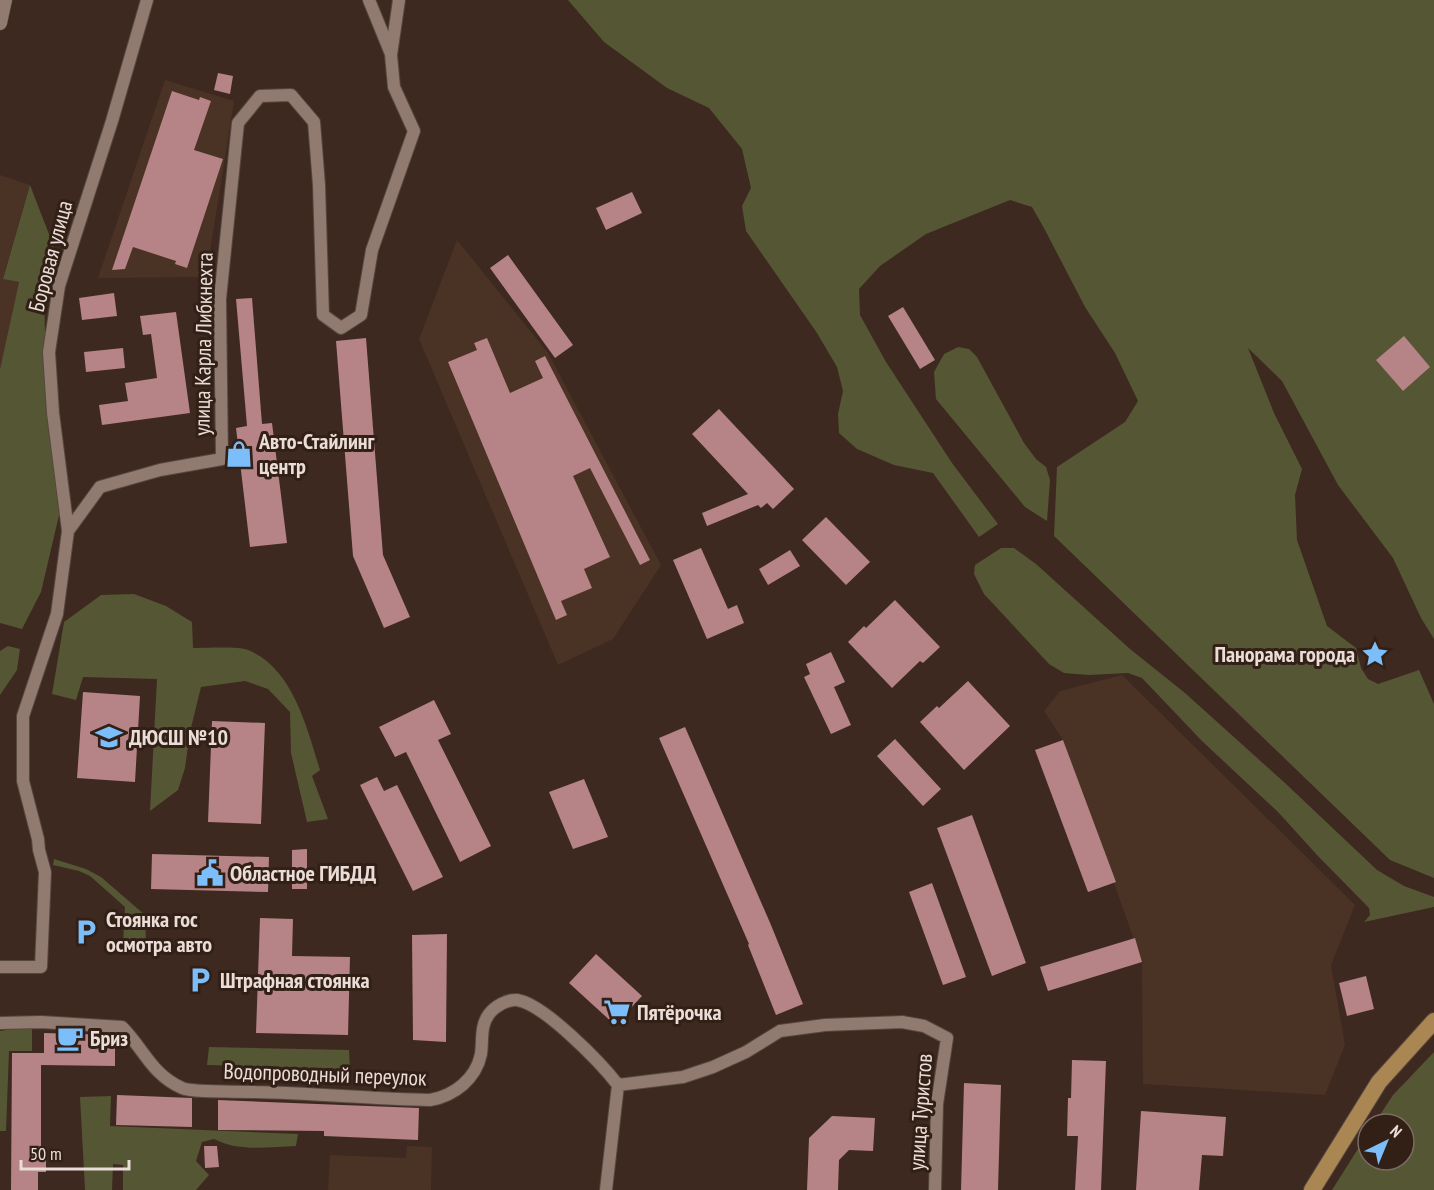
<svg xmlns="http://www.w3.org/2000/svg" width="1434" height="1190" viewBox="0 0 1434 1190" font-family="'PT Sans Narrow',sans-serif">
<rect width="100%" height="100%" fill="#3d2920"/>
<path fill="#4a3225" d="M 165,80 L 234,101 L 206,277 L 98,278 Z
M 0,175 L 30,185 L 3,278 L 19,282 L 0,369 Z
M 457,240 L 548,353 L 661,565 L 613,639 L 558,665 L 419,339 Z
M 1122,675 L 1355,905 L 1331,965 L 1345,1045 L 1325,1095 L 1143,1084 L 1142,962 L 1063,740 L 1044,711 L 1060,691 Z
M 407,1146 L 432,1147 L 431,1190 L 328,1190 L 330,1155 L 406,1158 Z"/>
<path fill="#555634" d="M 568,0 L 1434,0 L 1434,639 L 1421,618 L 1393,558 L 1338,485 L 1282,381 L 1248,348 L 1274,413 L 1302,469 L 1295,495 L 1297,540 L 1327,626 L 1356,648 L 1361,668 L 1368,679 L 1378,684 L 1419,670 L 1434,704 L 1434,878 L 1390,860 L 1054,536 L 1057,467 L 1125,422 L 1138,401 L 1115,353 L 1085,307 L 1045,230 L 1032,207 L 1010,200 L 926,234 L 880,266 L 859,289 L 860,315 L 886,362 L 952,463 L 998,524 L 979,537 L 933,473 L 894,465 L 857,449 L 839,433 L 838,414 L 843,391 L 837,367 L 817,333 L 746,231 L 742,206 L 751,188 L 742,149 L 709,108 L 667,88 L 604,42 Z
M 30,185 L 57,255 L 44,286 L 46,382 L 60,511 L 41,592 L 22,629 L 0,623 L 0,369 L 19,282 L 3,279 Z
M 958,347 L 969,349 L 977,357 L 1024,443 L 1036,459 L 1046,467 L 1050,480 L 1047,521 L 1025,507 L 936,399 L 934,372 L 944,354 Z
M 1001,548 L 1014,548 L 1036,564 L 1130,649 L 1185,693 L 1285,783 L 1377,870 L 1404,886 L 1434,897 L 1434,907 L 1364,922 L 1370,915 L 1369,908 L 1317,855 L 1278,812 L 1202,741 L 1142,678 L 1128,673 L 1089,675 L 1064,673 L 1049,664 L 984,594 L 974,574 L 975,565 Z
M 134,594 L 166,606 L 192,622 L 193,648 C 205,648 239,646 248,650 C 293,668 307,728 320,770 L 312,776 L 328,819 L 307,822 L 291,753 L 290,712 L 268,689 L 245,681 L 201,687 L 190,732 L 185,768 L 178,790 L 150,811 L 157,679 L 83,677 L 76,700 L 52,694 L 64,622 L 101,595 Z
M 8,646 L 20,649 L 17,670 L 0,695 L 0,651 Z
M 54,859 L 86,869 L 101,877 L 145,915 L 146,943 L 123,944 L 125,907 L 90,876 L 79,871 L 53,865 Z
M 18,1028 L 32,1029 L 32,1051 L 9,1051 L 6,1131 L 0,1131 L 0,1031 Z
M 209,1047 L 349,1050 L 350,1069 L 207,1065 Z
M 1434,1052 L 1434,1190 L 1332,1190 L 1368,1133 L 1368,1160 L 1404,1160 L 1404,1124 L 1374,1124 L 1393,1095 Z
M 111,1096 L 110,1126 L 298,1134 L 296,1146 C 269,1147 239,1152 214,1139 L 202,1142 L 196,1161 L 209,1175 L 196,1190 L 123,1190 L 123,1165 L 113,1164 L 112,1190 L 85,1190 L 80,1097 Z"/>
<path fill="#b68386" d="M 218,73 L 233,76 L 230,94 L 214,90 Z
M 172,91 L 199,100 L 200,97 L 211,101 L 194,150 L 223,159 L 187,268 L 175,264 L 176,261 L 133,247 L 125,269 L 112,270 Z
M 632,192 L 642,213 L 606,230 L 596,208 Z
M 508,255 L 573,345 L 555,358 L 490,268 Z
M 114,293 L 117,316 L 82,320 L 79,298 Z
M 252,298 L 262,424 L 272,423 L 287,543 L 250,547 L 236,428 L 247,426 L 236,299 Z
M 903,307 L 935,360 L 920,369 L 888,316 Z
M 176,312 L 190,413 L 102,425 L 99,405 L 128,401 L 125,383 L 157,378 L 151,334 L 143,335 L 140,316 Z
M 1404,336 L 1430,367 L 1403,391 L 1376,360 Z
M 366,338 L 383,555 L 410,617 L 384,628 L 353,556 L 336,341 Z
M 487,338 L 510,393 L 543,378 L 535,361 L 545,356 L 650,560 L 640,565 L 590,468 L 573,476 L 610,557 L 584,569 L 592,588 L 561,601 L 567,615 L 556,620 L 448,362 L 477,350 L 474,343 Z
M 123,348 L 125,368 L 86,372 L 84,352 Z
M 719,409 L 794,489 L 773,509 L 767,503 L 761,508 L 758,505 L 707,526 L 702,513 L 748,494 L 692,434 Z
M 826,517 L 870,562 L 846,585 L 802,540 Z
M 701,548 L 728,609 L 737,605 L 744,623 L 707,639 L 673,560 Z
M 790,550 L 800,566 L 768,585 L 759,569 Z
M 895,600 L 940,647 L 923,663 L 920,661 L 892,688 L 848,642 L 864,626 L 866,628 Z
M 831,652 L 845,682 L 834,687 L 851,725 L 831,734 L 804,677 L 810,674 L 806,664 Z
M 968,681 L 1010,726 L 964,770 L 920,722 L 937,706 L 939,708 Z
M 83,692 L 140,696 L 135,782 L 77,778 Z
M 434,700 L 451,734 L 438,740 L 491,846 L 460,862 L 406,752 L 395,757 L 379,727 Z
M 212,721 L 265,723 L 261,824 L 208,822 Z
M 685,727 L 771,925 L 803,1004 L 776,1015 L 748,945 L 749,944 L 659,738 Z
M 895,739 L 941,789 L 923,806 L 877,756 Z
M 1063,740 L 1116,882 L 1088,892 L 1035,750 Z
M 377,777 L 384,791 L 397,785 L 443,877 L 413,891 L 360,785 Z
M 584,779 L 608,837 L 573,849 L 549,792 Z
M 972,815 L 1026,963 L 992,976 L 937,828 Z
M 307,849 L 307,889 L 292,889 L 292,850 Z
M 152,854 L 269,857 L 268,892 L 151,889 Z
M 932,883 L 966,977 L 943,985 L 909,892 Z
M 260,918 L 293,919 L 292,956 L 350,957 L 348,1035 L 256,1033 Z
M 447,934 L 446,1042 L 413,1040 L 412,935 Z
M 1135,938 L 1142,962 L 1048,991 L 1040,967 Z
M 596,954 L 642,996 L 615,1025 L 569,983 Z
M 1366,976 L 1374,1009 L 1347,1016 L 1339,983 Z
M 44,1033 L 115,1035 L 115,1066 L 41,1065 L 41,1148 L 46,1148 L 46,1172 L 38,1172 L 38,1190 L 11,1190 L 12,1053 L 44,1053 Z
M 1072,1060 L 1106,1061 L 1101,1190 L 1075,1190 L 1078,1136 L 1067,1136 L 1068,1098 L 1071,1098 Z
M 964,1083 L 1001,1085 L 998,1190 L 961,1190 Z
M 117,1095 L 192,1098 L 192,1127 L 116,1125 Z
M 218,1100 L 419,1108 L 418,1140 L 324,1136 L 324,1131 L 218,1130 Z
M 1141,1111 L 1226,1117 L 1223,1156 L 1202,1155 L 1199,1190 L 1136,1190 Z
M 832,1116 L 875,1118 L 873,1151 L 849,1150 L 839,1160 L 838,1190 L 807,1190 L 809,1138 Z
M 204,1146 L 217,1146 L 219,1167 L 205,1168 Z"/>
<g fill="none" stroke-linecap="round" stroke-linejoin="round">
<defs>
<path id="minor" d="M 369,0 L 391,54
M 68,531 L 53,413 L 49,352 L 59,286 L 112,121 L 147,0
M 0,967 L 41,967 L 45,872 L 39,850 L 38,839 L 23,781 L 23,716 L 57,614 L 68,531 L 100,487 L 160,470 L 222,459 L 220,299 L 238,123 L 260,96 L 291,95 L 314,122 L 319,185 L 323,315 L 341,328 L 361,315 L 372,250 L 414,131 L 394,87 L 391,55 L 399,0
M 0,1023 L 41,1022 L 122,1027 C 144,1049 151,1074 182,1088 C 193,1093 240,1091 255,1092 C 313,1093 372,1099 430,1100 C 454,1096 476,1079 481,1054 C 483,1040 480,1026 489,1014 C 495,1006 508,999 517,1000 C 544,1004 601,1063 618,1085
M 618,1085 L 683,1077 L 713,1067 L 746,1052 L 780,1031 L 825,1025 L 902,1022 L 924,1026 L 947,1038 L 937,1104 L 935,1190
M 606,1190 L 618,1085"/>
<path id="tertiary" d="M 0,23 L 5,0"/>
<path id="primary" d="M 1312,1190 L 1379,1082 L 1434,1021"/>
</defs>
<use href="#minor" stroke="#57473f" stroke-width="14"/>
<use href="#tertiary" stroke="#57473f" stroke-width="15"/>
<use href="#primary" stroke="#57473f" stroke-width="18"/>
<use href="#minor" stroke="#917a6f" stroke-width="12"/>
<use href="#tertiary" stroke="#917a6f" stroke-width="14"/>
<use href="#primary" stroke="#aa8653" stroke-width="16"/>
</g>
<defs>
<symbol id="shop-bare" viewBox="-9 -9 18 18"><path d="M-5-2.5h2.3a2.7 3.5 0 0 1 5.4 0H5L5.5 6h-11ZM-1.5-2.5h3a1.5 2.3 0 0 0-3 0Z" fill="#7cbef9" stroke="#322017" stroke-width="2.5" paint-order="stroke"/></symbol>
<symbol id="sight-bare" viewBox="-9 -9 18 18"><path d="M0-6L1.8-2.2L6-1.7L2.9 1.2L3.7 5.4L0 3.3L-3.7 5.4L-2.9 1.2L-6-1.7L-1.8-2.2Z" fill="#7cbef9" stroke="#322017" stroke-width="2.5" paint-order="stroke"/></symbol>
<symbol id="school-bare" viewBox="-9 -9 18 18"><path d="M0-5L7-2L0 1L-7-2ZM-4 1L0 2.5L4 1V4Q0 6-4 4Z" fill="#7cbef9" stroke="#322017" stroke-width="2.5" paint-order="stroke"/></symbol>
<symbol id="civic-bare" viewBox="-9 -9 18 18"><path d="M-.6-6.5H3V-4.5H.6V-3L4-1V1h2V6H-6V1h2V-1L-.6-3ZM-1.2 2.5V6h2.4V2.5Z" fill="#7cbef9" stroke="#322017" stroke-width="2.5" paint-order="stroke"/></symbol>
<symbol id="parking-bare" viewBox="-9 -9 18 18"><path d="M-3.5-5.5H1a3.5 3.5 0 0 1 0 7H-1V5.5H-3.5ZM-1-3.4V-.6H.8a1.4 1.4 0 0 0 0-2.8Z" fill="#7cbef9" stroke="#322017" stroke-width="2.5" paint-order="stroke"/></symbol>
<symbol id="supermarket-bare" viewBox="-9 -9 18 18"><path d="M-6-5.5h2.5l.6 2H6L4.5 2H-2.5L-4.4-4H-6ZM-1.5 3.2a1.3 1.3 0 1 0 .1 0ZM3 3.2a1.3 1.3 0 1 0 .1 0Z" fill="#7cbef9" stroke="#322017" stroke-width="2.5" paint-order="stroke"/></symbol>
<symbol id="cafe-bare" viewBox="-9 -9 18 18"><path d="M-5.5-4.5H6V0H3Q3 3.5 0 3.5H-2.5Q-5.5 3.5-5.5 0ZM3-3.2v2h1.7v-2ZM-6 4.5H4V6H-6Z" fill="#7cbef9" stroke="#322017" stroke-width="2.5" paint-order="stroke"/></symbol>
</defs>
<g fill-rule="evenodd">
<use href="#shop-bare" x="220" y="435" width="38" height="38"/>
<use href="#sight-bare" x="1356" y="635" width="38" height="38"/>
<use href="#school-bare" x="90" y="718" width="38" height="38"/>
<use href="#civic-bare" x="191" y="854" width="38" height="38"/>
<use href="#parking-bare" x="67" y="913" width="38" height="38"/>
<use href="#parking-bare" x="181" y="961" width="38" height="38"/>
<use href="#supermarket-bare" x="598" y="993" width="38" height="38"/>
<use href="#cafe-bare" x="51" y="1019" width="38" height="38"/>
</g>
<g text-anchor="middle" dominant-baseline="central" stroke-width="6" stroke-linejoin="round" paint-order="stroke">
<g font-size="22" fill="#eaddd7" stroke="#322017">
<text transform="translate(50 256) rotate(-75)">Боровая улица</text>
<text transform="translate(203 344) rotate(-89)">улица Карла Либкнехта</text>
<text transform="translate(325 1074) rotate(2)">Водопроводный переулок</text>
<text transform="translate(920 1112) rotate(-86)">улица Туристов</text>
</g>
<g font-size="22" font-weight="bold" fill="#eaddd7" stroke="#322017" text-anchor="start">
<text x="259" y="441">Авто-Стайлинг<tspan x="259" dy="25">центр</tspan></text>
<text x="1355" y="654" text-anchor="end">Панорама города</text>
<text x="129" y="737">ДЮСШ №10</text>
<text x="230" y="873">Областное ГИБДД</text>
<text x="106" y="919">Стоянка гос<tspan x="106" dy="25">осмотра авто</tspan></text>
<text x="220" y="980">Штрафная стоянка</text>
<text x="637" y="1012">Пятёрочка</text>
<text x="90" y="1038">Бриз</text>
</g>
</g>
<g transform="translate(1386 1142) rotate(43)"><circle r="28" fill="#322017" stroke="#7c6c64" stroke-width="1.5"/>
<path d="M0-4.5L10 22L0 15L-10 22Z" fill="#7cbef9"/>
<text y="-9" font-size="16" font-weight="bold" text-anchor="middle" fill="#eaddd7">N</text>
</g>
<path d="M21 1160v9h108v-9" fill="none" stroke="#eaddd7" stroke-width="3"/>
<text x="30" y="1160" font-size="18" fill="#eaddd7" stroke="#322017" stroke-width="4.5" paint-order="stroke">50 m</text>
</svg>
